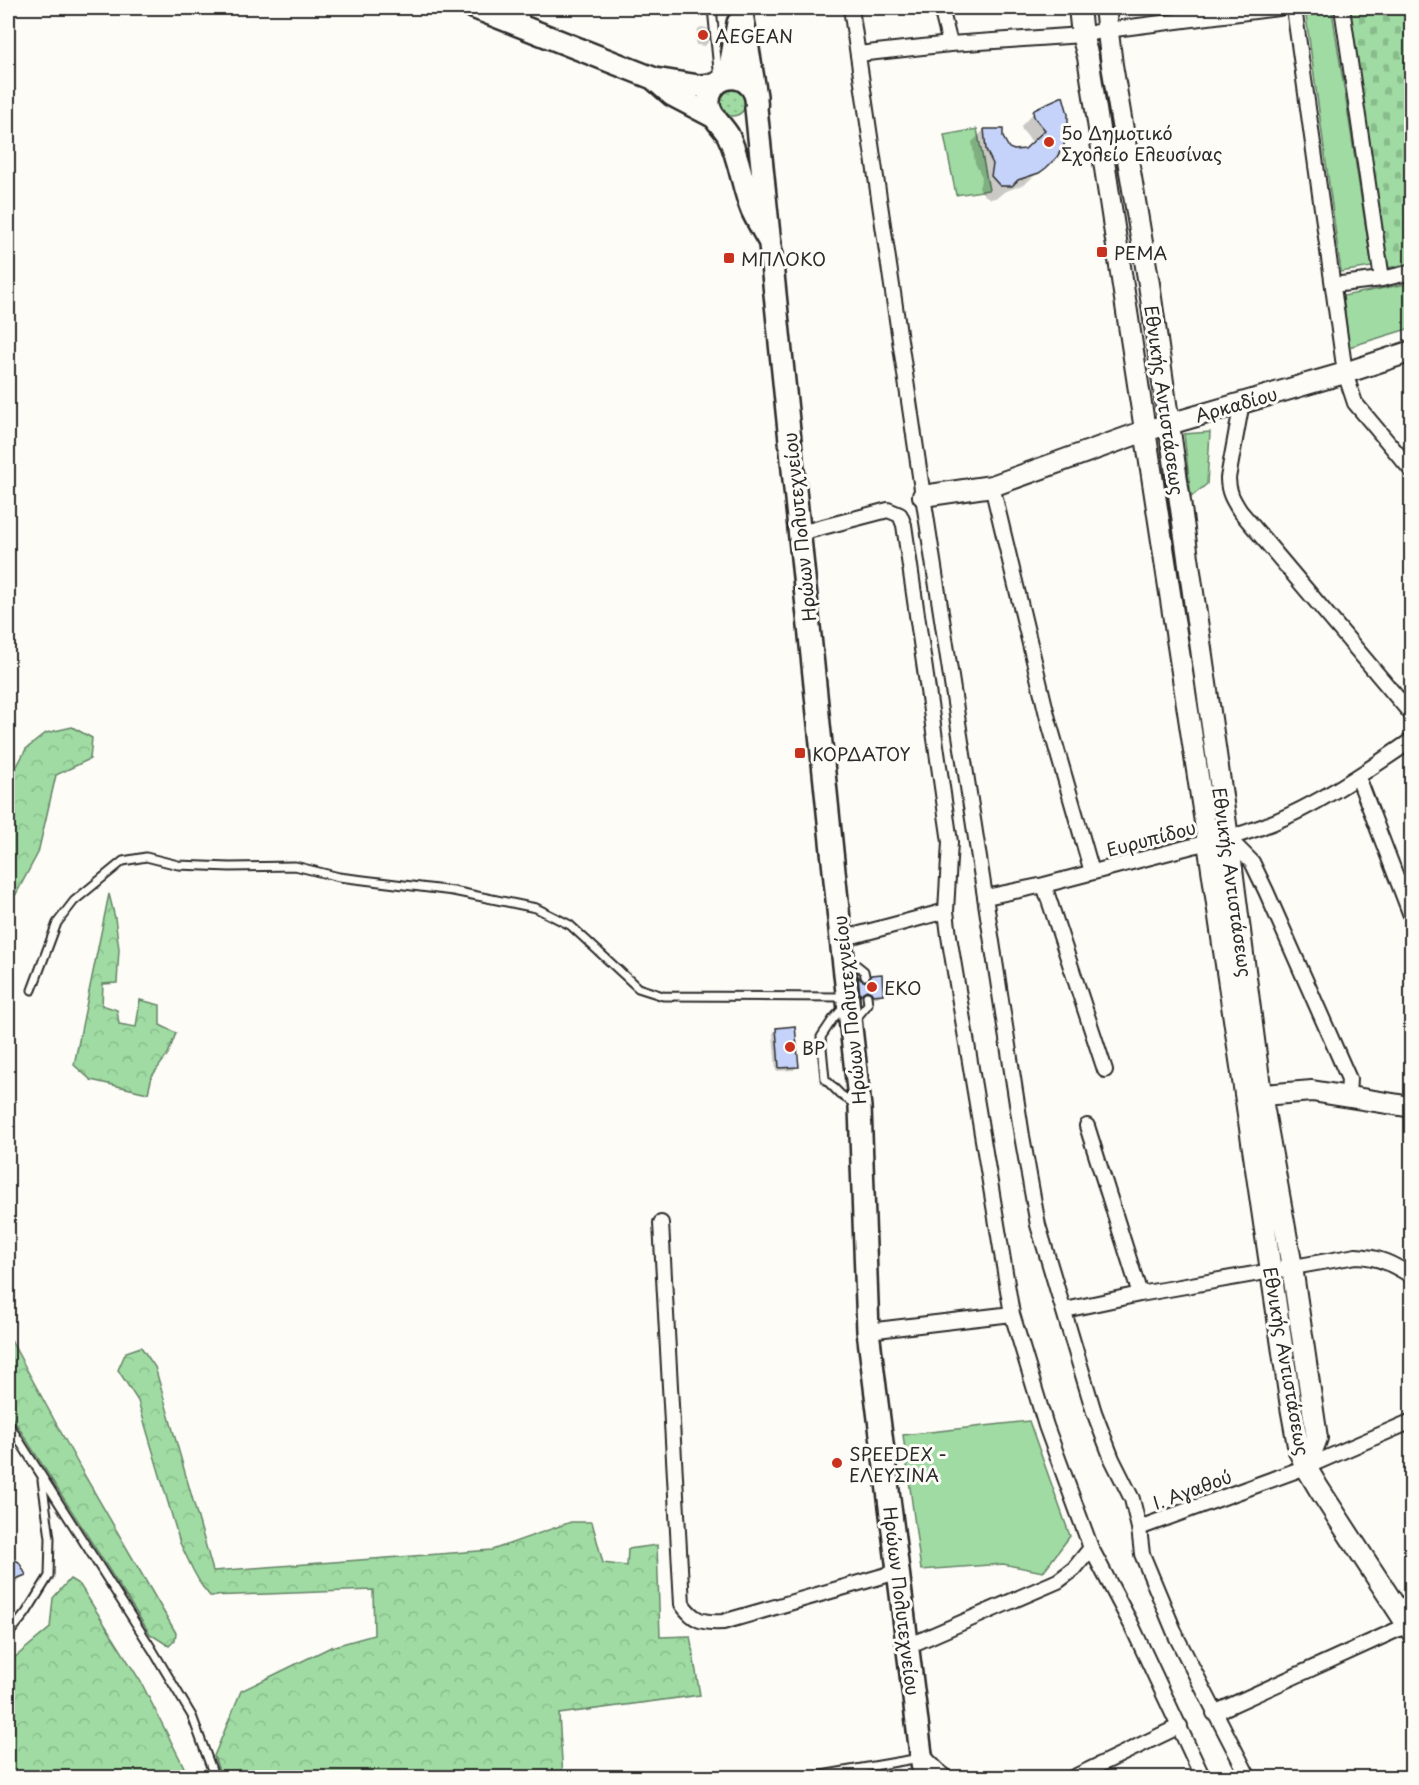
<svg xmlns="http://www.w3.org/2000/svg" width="1419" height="1785" viewBox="0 0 1419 1785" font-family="'Playpen Sans',sans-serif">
<defs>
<pattern id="grass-dots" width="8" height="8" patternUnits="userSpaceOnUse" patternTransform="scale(1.5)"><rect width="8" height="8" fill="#9fdba2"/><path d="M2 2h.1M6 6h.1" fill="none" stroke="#89bc8c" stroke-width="1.8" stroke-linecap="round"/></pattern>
<pattern id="forest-crowns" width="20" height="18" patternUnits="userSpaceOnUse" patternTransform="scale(1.5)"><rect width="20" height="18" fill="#9fdba2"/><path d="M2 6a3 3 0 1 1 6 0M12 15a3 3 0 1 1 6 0" fill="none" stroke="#89bc8c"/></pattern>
<pattern id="cemetery-stones" width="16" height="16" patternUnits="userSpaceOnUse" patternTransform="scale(1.5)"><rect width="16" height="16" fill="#9fdba2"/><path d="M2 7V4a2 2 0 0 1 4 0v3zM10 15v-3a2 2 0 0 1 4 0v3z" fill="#89bc8c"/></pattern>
</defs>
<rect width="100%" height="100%" fill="#fdfcf7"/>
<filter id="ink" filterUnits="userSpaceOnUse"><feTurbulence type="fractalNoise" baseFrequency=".0167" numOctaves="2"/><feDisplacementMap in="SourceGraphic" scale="12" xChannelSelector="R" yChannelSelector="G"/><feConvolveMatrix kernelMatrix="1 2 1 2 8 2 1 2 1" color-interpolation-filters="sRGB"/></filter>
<g filter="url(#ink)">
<path fill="url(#grass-dots)" stroke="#658366" stroke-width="1.5" d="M718 102a14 14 0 1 1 28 0a14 14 0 1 1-28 0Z"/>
<path fill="url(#forest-crowns)" stroke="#658366" stroke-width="1.5" d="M 72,727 L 92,738 L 90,759 L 56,775 L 38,853 L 16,894 L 8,905 L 8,783 L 26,749 L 46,733 Z
M 109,894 L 115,918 L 119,949 L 117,983 L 103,984 L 102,1005 L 117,1010 L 119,1024 L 136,1027 L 140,1000 L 160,1005 L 160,1025 L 176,1033 L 168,1054 L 152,1076 L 148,1093 L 91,1080 L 74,1065 Z
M 8,1335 L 82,1471 L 176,1633 L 175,1640 L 169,1646 L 150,1634 L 8,1411 Z
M 141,1347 L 155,1367 L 213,1571 L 492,1550 L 571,1522 L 592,1522 L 603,1563 L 627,1566 L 628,1549 L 657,1545 L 660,1637 L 690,1636 L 700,1695 L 559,1714 L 563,1777 L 221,1777 L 214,1756 L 241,1691 L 331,1647 L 374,1635 L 373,1590 L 210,1596 L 202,1586 L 193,1570 L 180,1543 L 138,1401 L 118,1370 L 126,1352 Z
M 70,1579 L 80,1585 L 141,1682 L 189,1777 L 8,1777 L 8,1663 L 50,1628 L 53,1598 Z"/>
<path fill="url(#cemetery-stones)" stroke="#658366" stroke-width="1.5" d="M 1341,8 L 1411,8 L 1411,263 L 1388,268 Z"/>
<path fill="#9fdba2" stroke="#658366" stroke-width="1.5" d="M 1332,11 L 1372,267 L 1341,272 L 1306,16 Z
M 977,129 L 989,190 L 956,195 L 944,135 Z
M 1411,283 L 1411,328 L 1349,347 L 1343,296 Z
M 1210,432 L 1207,484 L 1191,497 L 1184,434 Z
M 1029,1421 L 1070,1536 L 1043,1572 L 1003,1564 L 921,1570 L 903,1435 Z"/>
<path fill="#0003" d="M 701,27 L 707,28 L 708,42 L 705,46 L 696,45 L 697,31 Z
M 1062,98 L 1051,161 L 1025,184 L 1004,192 L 998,197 L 991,199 L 984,195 L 979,188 L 982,177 L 975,163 L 972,142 L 984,130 L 1002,137 L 1008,149 L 1014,152 L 1025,151 L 1033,143 L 1022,130 L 1021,126 L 1037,109 Z
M 871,977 L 882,994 L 878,997 L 869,998 L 868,995 L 863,993 L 857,997 L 856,981 L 858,978 L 860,981 L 867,983 Z
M 777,1029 L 797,1066 L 794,1070 L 776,1071 L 773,1033 Z
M 8,1537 L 12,1548 L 12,1553 L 24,1575 L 12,1587 L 8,1588 Z"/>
<path fill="#c5d3fa" stroke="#2b2b2b" stroke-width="1.5" d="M 1063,96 L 1068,114 L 1068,126 L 1064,145 L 1057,157 L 1046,168 L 1039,173 L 1018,180 L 1012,186 L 1000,186 L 991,176 L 993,164 L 986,150 L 984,129 L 1003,129 L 1003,137 L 1009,148 L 1014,150 L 1025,149 L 1045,130 L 1034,117 L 1033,112 L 1036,108 Z
M 882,974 L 883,994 L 873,995 L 871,992 L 867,990 L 863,992 L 860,996 L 858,976 L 861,980 L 866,982 L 869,980 L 871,975 Z
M 795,1026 L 799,1067 L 779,1068 L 776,1028 Z
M 8,1556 L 19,1562 L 26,1575 L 8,1582 Z"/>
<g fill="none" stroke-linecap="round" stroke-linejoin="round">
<defs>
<path id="lane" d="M 712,8 L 719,80
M 848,961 L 854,963 L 864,971 L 865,976
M 32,990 L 57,923 L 74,901 L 123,861 L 146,857 L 178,865 L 230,867 L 295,866 L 339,877 L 453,891 L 536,908 L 570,925 L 638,988 L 663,996 L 844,997
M 844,1007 L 833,1019 L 821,1037 L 825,1079 L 841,1095 L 856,1105
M 854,1021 L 868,1004 L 867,996
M 8,1423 L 152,1649 L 192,1716 L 215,1778
M 8,1635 L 26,1613 L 49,1576 L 50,1538 L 42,1480
M 804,1778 L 920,1758"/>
<path id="street" d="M 520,8 L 522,26
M 851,8 L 923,496 L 1022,1136 L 1038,1225 L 1094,1412 L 1112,1459 L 1132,1499 L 1139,1528 L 1142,1554 L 1177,1638 L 1249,1778
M 941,8 L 950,44
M 1294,8 L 1345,373 L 1355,403 L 1412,471
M 1342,8 L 1382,279
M 858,54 L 950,44 L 1082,35 L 1107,30 L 1279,8
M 1333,285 L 1382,279 L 1412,272
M 1242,402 L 1228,478 C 1228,492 1233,500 1240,511 L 1412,715
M 992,486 L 1048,719 L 1092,872
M 800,533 L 888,510 L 900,515 L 904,525 L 950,842 L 946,911 L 949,936 L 1012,1314 L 1046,1426 L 1091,1548 L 1131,1624 L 1203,1778
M 1358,777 L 1412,918
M 1228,838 L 1252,862 L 1266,891 L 1349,1079 L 1348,1095
M 1044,885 L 1105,1070
M 986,897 L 1044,885 L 1208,842 C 1283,829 1350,783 1412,740
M 841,939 L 946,911
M 1087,1126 L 1140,1294
M 661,1223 L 682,1604 C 694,1621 702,1623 723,1622 L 897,1572
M 1065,1310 L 1140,1294 L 1356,1256 C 1380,1257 1392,1264 1412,1276
M 868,1331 L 1012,1314
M 1139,1528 L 1306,1467 L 1412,1421
M 908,1646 L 1058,1581 L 1074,1569 L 1091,1548
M 1214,1713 L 1412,1623
M 1072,1778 L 1180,1726"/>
<path id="secondary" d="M 1079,8 L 1082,35 L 1088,57 L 1208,842 L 1291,1407 L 1299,1451 L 1306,1467 L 1319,1489 L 1412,1632
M 1105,8 L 1112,65 L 1149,284 L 1228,838 L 1261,1094 L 1292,1267 L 1317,1438 L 1306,1467
M 923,496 L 992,486 L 1145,431 L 1345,373 L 1412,351
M 1251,1096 L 1312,1091 L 1412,1107
M 921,1758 L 941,1778"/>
<path id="primary" d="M 475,8 L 655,79 L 699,86 L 715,85
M 741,8 L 756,96
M 728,78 L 738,23
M 655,80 L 672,95 L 714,117
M 770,243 C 764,232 757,221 752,210 C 742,186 740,159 728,135 C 722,125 710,116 709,104 C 708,93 715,82 725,79 C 744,73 759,90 756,108 L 841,939 L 860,1107 L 868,1331 L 924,1778"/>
</defs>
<use href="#lane" stroke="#2b2b2b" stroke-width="11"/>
<use href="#street" stroke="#2b2b2b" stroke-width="18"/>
<use href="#secondary" stroke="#2b2b2b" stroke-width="24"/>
<use href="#primary" stroke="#2b2b2b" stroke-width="26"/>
<use href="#lane" stroke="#fdfcf7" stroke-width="7"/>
<use href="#street" stroke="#fdfcf7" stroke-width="14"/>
<use href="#secondary" stroke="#fdfcf7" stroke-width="20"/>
<use href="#primary" stroke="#fdfcf7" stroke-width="21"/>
</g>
</g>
<g fill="#c8321e" stroke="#fdfcf7" stroke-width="2">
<circle cx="703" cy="35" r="6"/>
<circle cx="1049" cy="142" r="6"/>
<rect x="1096" y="246" width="12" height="12" rx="3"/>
<rect x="723" y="252" width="12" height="12" rx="3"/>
<rect x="794" y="747" width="12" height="12" rx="3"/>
<circle cx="872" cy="987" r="6"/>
<circle cx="790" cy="1047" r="6"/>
<circle cx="837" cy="1463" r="6"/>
</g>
<g text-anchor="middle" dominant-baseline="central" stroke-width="6" stroke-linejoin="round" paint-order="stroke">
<g font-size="18" fill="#2b2b2b" stroke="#fdfcf7" text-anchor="start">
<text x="715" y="35">AEGEAN</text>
<text x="1061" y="132">5ο Δημοτικό<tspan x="1061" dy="21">Σχολείο Ελευσίνας</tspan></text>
<text x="1114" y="252">ΡΕΜΑ</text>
<text x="741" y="258">ΜΠΛΟΚΟ</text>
<text x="812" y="753">ΚΟΡΔΑΤΟΥ</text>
<text x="884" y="987">EKO</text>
<text x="802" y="1047">BP</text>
<text x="849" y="1453">SPEEDEX -<tspan x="849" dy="21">ΕΛΕΥΣΙΝΑ</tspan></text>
</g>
<g font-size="18" fill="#2b2b2b" stroke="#fdfcf7">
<text transform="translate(1165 400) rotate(82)">Εθνικής Αντιστάσεως</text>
<text transform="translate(1236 404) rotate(-16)">Αρκαδίου</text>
<text transform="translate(799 527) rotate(-96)">Ηρώων Πολυτεχνείου</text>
<text transform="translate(1151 838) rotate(-15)">Ευρυπίδου</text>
<text transform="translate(1233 882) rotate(82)">Εθνικής Αντιστάσεως</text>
<text transform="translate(849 1010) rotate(-96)">Ηρώων Πολυτεχνείου</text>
<text transform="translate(1287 1361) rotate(80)">Εθνικής Αντιστάσεως</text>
<text transform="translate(1192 1489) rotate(-20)">Ι. Αγαθού</text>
<text transform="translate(902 1601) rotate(83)">Ηρώων Πολυτεχνείου</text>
</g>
</g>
<rect width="1419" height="1785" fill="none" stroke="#fdfcf7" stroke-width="30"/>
<rect x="15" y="15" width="1389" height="1755" fill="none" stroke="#2b2b2b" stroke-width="2" filter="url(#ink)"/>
</svg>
